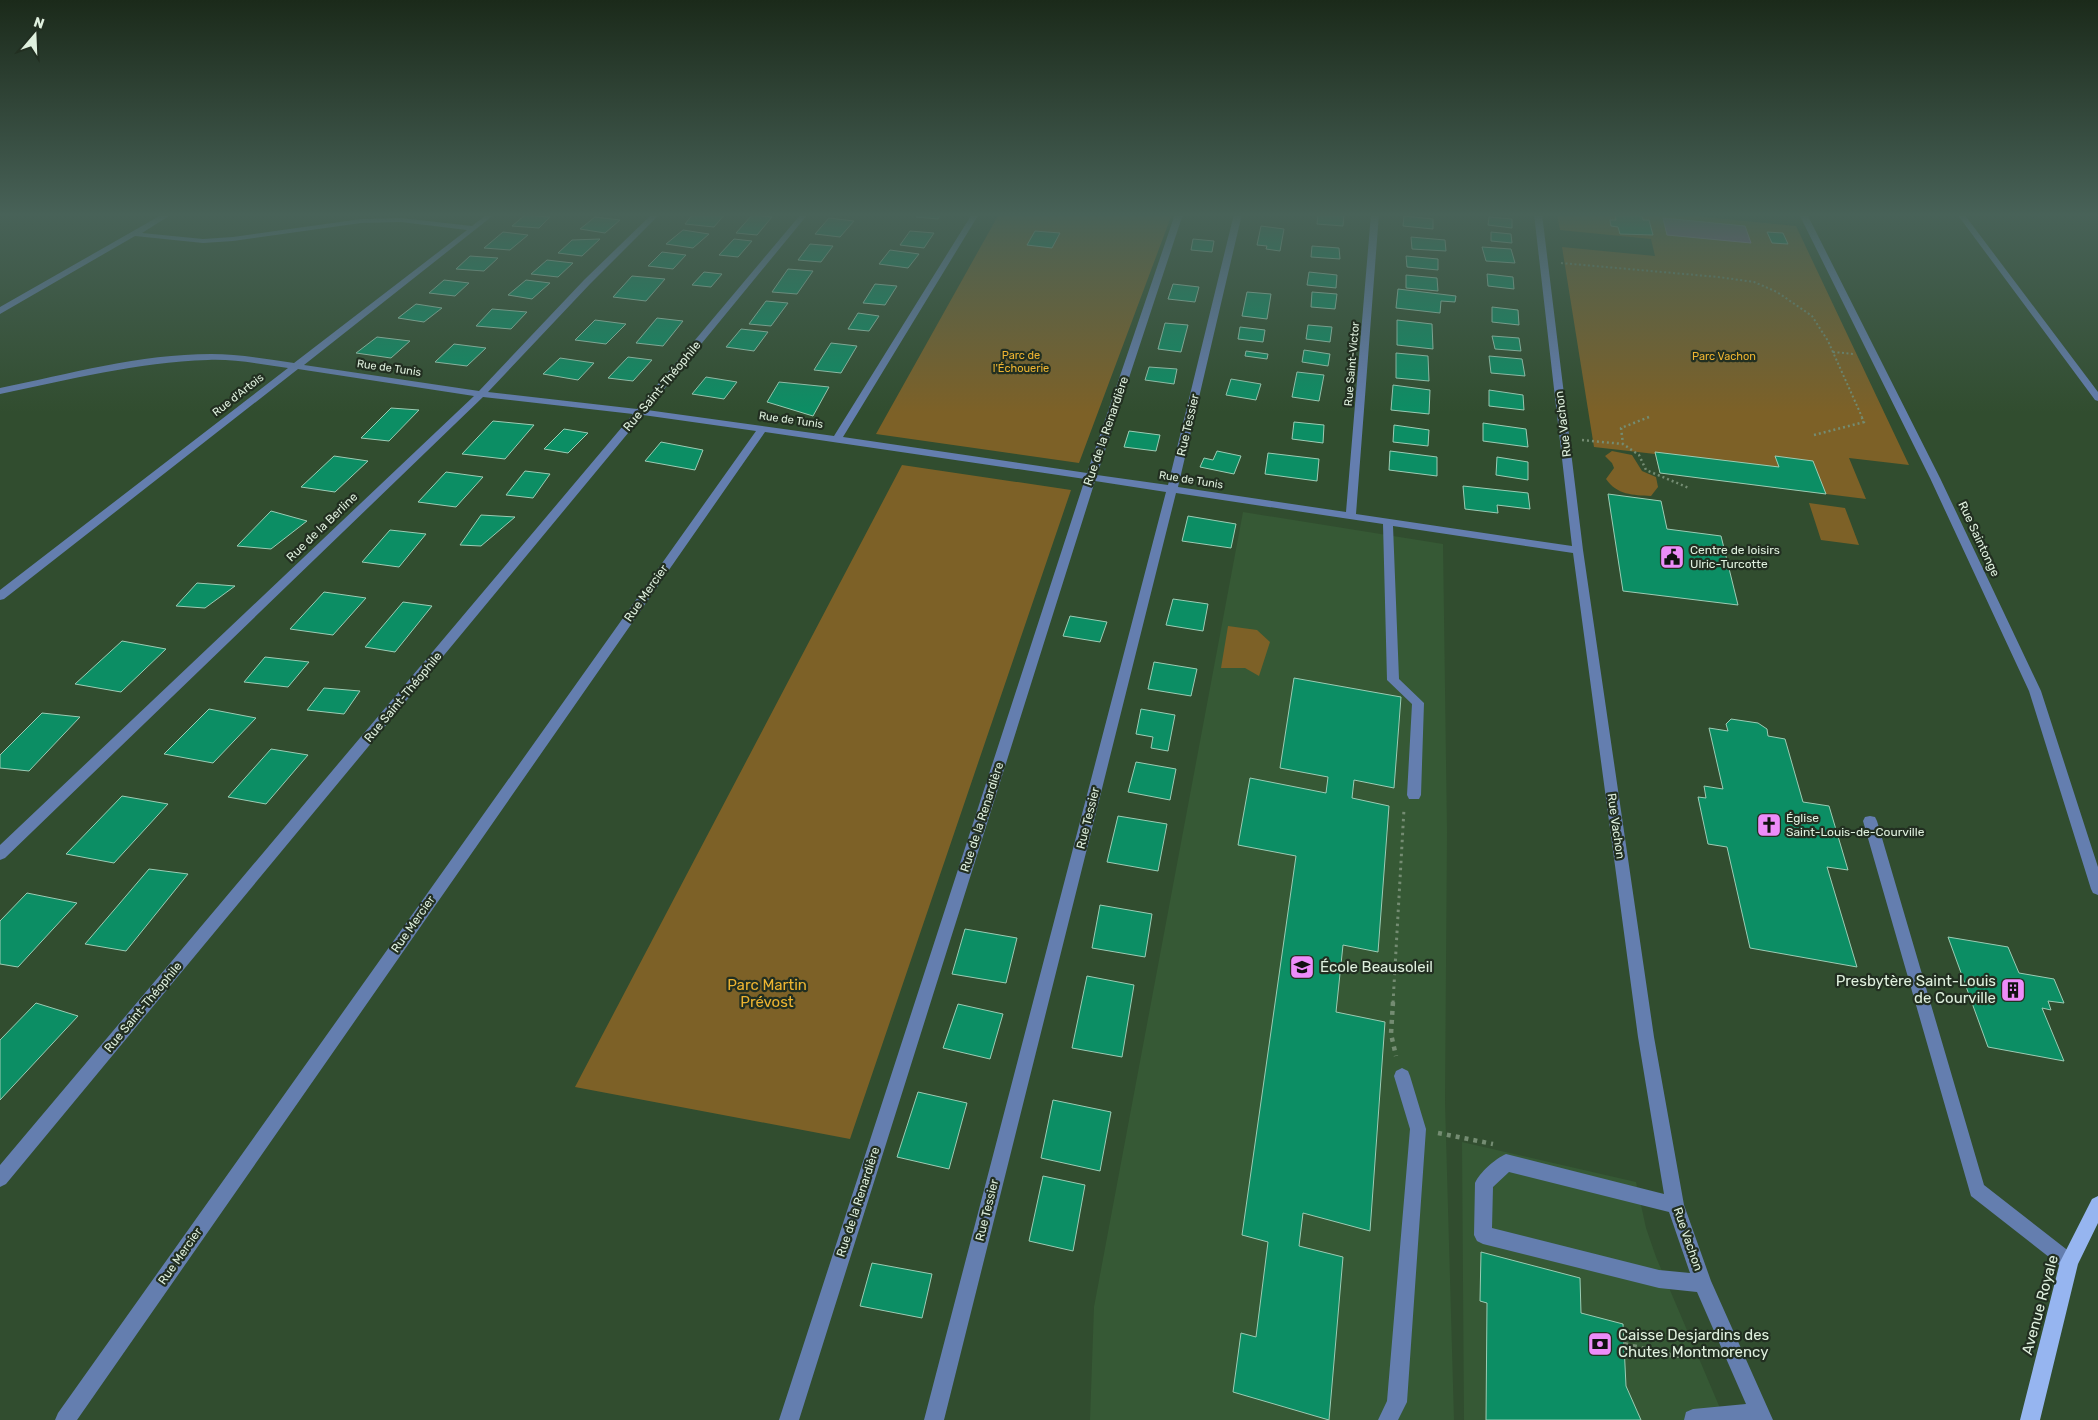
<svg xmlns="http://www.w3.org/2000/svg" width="2098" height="1420" viewBox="0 0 2098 1420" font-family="Rubik,sans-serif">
<rect width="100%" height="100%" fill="#314d2f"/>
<path fill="#365935" d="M 1243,512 L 1443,544 L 1447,832 L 1445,1102 L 1454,1420 L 1090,1420 L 1094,1307 Z
M 1462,1142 L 1636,1182 L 1646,1228 L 1656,1257 L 1725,1420 L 1464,1420 Z"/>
<path fill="#7d6127" d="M 999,214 L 1172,214 L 1079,463 L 876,434 Z
M 1557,214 L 1675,214 L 1796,226 L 1909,465 L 1849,458 L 1866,499 L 1660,473 L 1655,454 L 1594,447 L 1562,247 L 1655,256 L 1651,239 L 1560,230 Z
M 1612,451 L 1632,455 L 1642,471 L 1656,477 L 1658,487 L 1651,496 C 1633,495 1617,495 1606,479 L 1614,468 L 1612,463 L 1605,456 Z
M 902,465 L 1071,490 L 850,1139 L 575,1087 Z
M 1809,503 L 1845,508 L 1859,545 L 1821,540 Z
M 1228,626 L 1257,630 L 1270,642 L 1259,676 L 1245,668 L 1221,668 Z"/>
<path fill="#93579b" stroke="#aa85af" d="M 1663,218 L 1745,226 L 1751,243 L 1667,235 Z"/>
<path fill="#0c8e64" stroke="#9bccb4" d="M 693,214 L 725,214 L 714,227 L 685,224 Z
M 918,214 L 941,214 L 938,219 L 916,217 Z
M 1318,214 L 1344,214 L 1343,226 L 1317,224 Z
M 1615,214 L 1642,216 L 1643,220 L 1649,220 L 1653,235 L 1620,234 L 1618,227 L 1611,226 L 1610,220 L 1616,220 Z
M 525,215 L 550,217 L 539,228 L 512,226 Z
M 752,215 L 772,217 L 757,235 L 736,233 Z
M 1404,216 L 1433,219 L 1433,229 L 1403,226 Z
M 595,217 L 620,220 L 605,233 L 580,229 Z
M 1489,217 L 1512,219 L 1512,228 L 1488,225 Z
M 829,218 L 854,221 L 840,237 L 815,234 Z
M 1261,226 L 1284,229 L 1280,251 L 1266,249 L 1267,246 L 1257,245 Z
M 683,230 L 709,234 L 693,248 L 666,244 Z
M 910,231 L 934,233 L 924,248 L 900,245 Z
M 1035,231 L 1060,233 L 1052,248 L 1027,245 Z
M 503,232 L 528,235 L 510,250 L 484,248 Z
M 1491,232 L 1511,234 L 1512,243 L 1491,241 Z
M 1767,232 L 1783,233 L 1788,244 L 1772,243 Z
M 1411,237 L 1445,240 L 1446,251 L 1412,249 Z
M 600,239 L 582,256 L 558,253 L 572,240 Z
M 734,239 L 752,241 L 738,257 L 719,255 Z
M 1193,239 L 1214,241 L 1212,252 L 1191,250 Z
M 810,244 L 833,246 L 821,262 L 798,260 Z
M 1312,246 L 1339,248 L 1340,259 L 1311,257 Z
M 1482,247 L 1511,249 L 1515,263 L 1486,261 Z
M 890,250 L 919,254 L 908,268 L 879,264 Z
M 662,252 L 686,255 L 673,269 L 648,266 Z
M 470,256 L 498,258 L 484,271 L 456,269 Z
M 1406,256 L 1438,259 L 1438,270 L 1407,267 Z
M 547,260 L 573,263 L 558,277 L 531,274 Z
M 788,269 L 813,271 L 797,294 L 772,292 Z
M 704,272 L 722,274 L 711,287 L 692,285 Z
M 1309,272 L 1337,275 L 1336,288 L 1307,285 Z
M 1487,274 L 1513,277 L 1514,289 L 1488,286 Z
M 1406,275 L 1437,278 L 1438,291 L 1406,288 Z
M 632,276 L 665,279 L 646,301 L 613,297 Z
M 444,280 L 469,283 L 455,296 L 429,293 Z
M 526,280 L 550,283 L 532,299 L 508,295 Z
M 875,284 L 897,286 L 885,305 L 863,303 Z
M 1173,284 L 1199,287 L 1195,302 L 1168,299 Z
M 1398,289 L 1456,296 L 1455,302 L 1441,301 L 1440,313 L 1396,308 Z
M 1247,292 L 1271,294 L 1267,319 L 1242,316 Z
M 1312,292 L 1337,294 L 1335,309 L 1311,307 Z
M 766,301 L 788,303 L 771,326 L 749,324 Z
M 416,304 L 442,308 L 424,322 L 398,318 Z
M 1492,307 L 1518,310 L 1519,325 L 1492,322 Z
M 492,309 L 527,312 L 511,329 L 476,326 Z
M 858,313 L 879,316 L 869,331 L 848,329 Z
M 657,318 L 683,321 L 663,346 L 636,343 Z
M 595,320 L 626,324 L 606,344 L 575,340 Z
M 1397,320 L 1432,324 L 1433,349 L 1397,345 Z
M 1165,323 L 1188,325 L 1181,352 L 1158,349 Z
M 1308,325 L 1332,327 L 1330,342 L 1306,339 Z
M 1240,327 L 1265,330 L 1263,342 L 1238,339 Z
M 741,329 L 768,332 L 754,351 L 726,347 Z
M 1492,336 L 1519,338 L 1521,351 L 1495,349 Z
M 377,337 L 410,341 L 391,358 L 356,353 Z
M 831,343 L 857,346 L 841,373 L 814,370 Z
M 454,344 L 486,348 L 467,366 L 435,362 Z
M 1304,350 L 1330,354 L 1328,366 L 1302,362 Z
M 1246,351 L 1268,354 L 1267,359 L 1245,356 Z
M 1396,353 L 1428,356 L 1429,381 L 1396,378 Z
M 1489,356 L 1522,359 L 1525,376 L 1491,373 Z
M 628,357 L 652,360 L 633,381 L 608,378 Z
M 560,358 L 594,363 L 578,380 L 543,374 Z
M 1149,367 L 1177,369 L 1174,384 L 1145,380 Z
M 1297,372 L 1324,375 L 1319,401 L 1292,397 Z
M 706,377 L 737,382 L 724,399 L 692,394 Z
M 1231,379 L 1261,384 L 1256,400 L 1226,395 Z
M 779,382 L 829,387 L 813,416 L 767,402 Z
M 1393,385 L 1430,390 L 1429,414 L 1391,410 Z
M 1489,390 L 1523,395 L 1524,410 L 1489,406 Z
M 391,408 L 419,410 L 389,441 L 361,438 Z
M 493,421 L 534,425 L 505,459 L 462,454 Z
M 1294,422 L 1324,425 L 1323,443 L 1292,439 Z
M 1483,423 L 1526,429 L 1528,447 L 1483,441 Z
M 1394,425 L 1429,430 L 1428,446 L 1393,442 Z
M 564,429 L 588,433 L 568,453 L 544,449 Z
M 1129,431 L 1160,435 L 1156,451 L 1124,447 Z
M 661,442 L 703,450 L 695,470 L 645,461 Z
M 1217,451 L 1241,456 L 1234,474 L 1200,467 L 1204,458 L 1213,460 Z
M 1390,451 L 1437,457 L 1437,476 L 1389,470 Z
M 1655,452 L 1779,467 L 1775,456 L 1813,461 L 1826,494 L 1660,473 Z
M 1268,453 L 1319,459 L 1317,481 L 1265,474 Z
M 334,456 L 368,461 L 335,492 L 301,487 Z
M 1497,457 L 1528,462 L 1528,480 L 1496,475 Z
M 525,471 L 550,474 L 533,498 L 506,495 Z
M 446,472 L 483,477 L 456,507 L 418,502 Z
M 1463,486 L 1528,493 L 1530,509 L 1497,505 L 1498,513 L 1465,509 Z
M 1608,494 L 1661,501 L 1667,529 L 1721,536 L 1738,605 L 1623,591 Z
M 271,511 L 307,521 L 271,549 L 237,546 Z
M 481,515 L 515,517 L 481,546 L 460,545 Z
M 1188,516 L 1236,524 L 1231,548 L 1182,541 Z
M 390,530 L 426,534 L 399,567 L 362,562 Z
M 197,583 L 235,586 L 205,608 L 176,606 Z
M 324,592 L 366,598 L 333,635 L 290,629 Z
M 1173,599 L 1208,604 L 1203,631 L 1166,625 Z
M 403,602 L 432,606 L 395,652 L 365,647 Z
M 1070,616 L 1107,622 L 1100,642 L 1063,636 Z
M 122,641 L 166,649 L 121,692 L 75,684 Z
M 265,657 L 309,662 L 288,687 L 244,682 Z
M 1154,662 L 1197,669 L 1191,696 L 1148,689 Z
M 1294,678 L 1401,697 L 1394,788 L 1354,780 L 1352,798 L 1389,806 L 1378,952 L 1343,945 L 1336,1012 L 1385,1022 L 1370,1231 L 1303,1213 L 1299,1246 L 1343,1257 L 1329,1420 L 1233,1392 L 1241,1333 L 1256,1337 L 1268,1242 L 1242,1235 L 1296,856 L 1238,845 L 1250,778 L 1326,793 L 1328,777 L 1280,768 Z
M 324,688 L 360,691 L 344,714 L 307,710 Z
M 209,709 L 256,718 L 213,763 L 164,754 Z
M 1141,709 L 1175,715 L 1168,751 L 1151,748 L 1153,737 L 1136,734 Z
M 42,713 L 80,717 L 29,771 L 0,768 L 0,755 Z
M 1731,719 L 1758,723 L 1767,729 L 1768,736 L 1785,739 L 1803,802 L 1829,806 L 1848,870 L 1827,867 L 1857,967 L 1750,948 L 1727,847 L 1708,844 L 1698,797 L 1706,798 L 1704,786 L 1723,789 L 1709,728 L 1728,731 L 1726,724 Z
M 271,749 L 308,755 L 266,804 L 228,797 Z
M 1136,762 L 1176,769 L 1170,800 L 1128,792 Z
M 122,796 L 168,804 L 114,863 L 66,854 Z
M 1118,816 L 1167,824 L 1158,871 L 1107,862 Z
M 149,869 L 188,874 L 126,951 L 85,944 Z
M 27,893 L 77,903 L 18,967 L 0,964 L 0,921 Z
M 1100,905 L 1152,914 L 1145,957 L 1092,948 Z
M 965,929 L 1017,938 L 1006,983 L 952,974 Z
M 1948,937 L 2008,947 L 2019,973 L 2054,979 L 2064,1003 L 2048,1001 L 2051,1010 L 2042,1008 L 2064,1061 L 1988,1047 Z
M 1087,976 L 1134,985 L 1122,1057 L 1072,1048 Z
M 36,1003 L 78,1016 L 0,1100 L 0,1040 Z
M 958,1004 L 1003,1014 L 990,1059 L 943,1048 Z
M 918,1092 L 967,1103 L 949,1169 L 897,1157 Z
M 1053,1100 L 1111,1112 L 1100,1171 L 1041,1158 Z
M 1043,1176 L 1085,1185 L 1073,1251 L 1029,1241 Z
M 1481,1252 L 1580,1278 L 1581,1313 L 1623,1324 L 1626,1386 L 1641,1420 L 1486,1420 L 1487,1303 L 1480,1301 Z
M 872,1263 L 932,1274 L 922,1318 L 860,1306 Z"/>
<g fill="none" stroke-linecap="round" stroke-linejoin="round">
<path stroke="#748c72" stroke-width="2" stroke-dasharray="2 2.5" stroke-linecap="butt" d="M 1561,263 L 1718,277 L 1754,282 L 1777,292 L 1812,316 L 1828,341 L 1862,417
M 1833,352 L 1854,354"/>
<path stroke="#748c72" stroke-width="2.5" stroke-dasharray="2 3" stroke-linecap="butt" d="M 1649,417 L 1621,428 L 1623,444 L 1639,455 L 1646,470 L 1689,488
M 1814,435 L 1864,422 L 1861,416
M 1582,440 L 1623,444"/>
<path stroke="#748c72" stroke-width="3" stroke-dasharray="2.5 4.5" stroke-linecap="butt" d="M 1393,1003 L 1404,809"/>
<path stroke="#748c72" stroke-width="4.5" stroke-dasharray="4 5" stroke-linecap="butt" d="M 1393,1002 L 1391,1034 L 1396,1056
M 1438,1133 L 1493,1144
M 1624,1344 L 1674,1356 L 1699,1354"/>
<path fill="#647eaf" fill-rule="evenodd" d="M 163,214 L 172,214 L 142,233 L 203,239 L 233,237 L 361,219 L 401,218 L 472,226 L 487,214 L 495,214 L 304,365 L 479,391 L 584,280 L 652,214 L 660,214 L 590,284 L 488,392 L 637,409 L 801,214 L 808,214 L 647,410 L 834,436 L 972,214 L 979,214 L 843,437 L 1087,473 L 1175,214 L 1183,214 L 1097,475 L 1168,485 L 1234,214 L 1242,214 L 1178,487 L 1346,512 L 1371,214 L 1379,214 L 1356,514 L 1572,546 L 1534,214 L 1542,214 L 1583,550 L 1654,1037 L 1684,1205 L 1711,1281 L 1773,1420 L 1684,1420 L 1686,1412 L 1693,1409 L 1746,1404 L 1697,1292 L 1659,1288 L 1483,1244 L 1477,1241 L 1474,1235 L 1475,1183 C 1480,1172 1495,1159 1506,1154 L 1664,1194 L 1638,1037 L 1573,553 L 1393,526 L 1399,679 L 1424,703 L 1421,795 L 1419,799 L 1409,799 L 1407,795 L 1412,704 L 1387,680 L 1383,524 L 1176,493 L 944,1420 L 924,1420 L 1166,492 L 1095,481 L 799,1420 L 779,1420 L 1085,479 L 765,432 L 77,1420 L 55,1420 L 58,1413 L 756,431 L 643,415 L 6,1184 L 0,1187 L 0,1165 L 633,414 L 483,397 L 5,858 L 0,860 L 0,845 L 474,396 L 298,369 L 4,599 L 0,600 L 0,590 L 288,368 C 261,364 235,359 208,360 C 137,362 69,380 0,394 L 0,388 C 69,374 140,354 211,354 C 239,354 266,359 294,363 L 467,230 L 401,222 L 361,223 L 233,241 L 203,243 L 135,236 L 0,314 L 0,307 ZM 1509,1172 L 1669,1212 L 1690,1273 L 1659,1270 L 1492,1228 L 1493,1187 Z
M 1799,214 L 1807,214 L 1940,478 L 2041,691 L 2098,867 L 2098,895 L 2093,893 L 2091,889 L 2029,691 L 1930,478 Z
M 1957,214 L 1964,214 L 2098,392 L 2098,401 L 2095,400 Z
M 1870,816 L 1875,817 L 1877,821 L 1984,1185 L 2075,1256 L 2078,1262 L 2075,1268 L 2069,1271 L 2063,1268 L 1971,1196 L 1863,821 L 1865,817 Z
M 1402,1068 L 1408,1071 L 1410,1076 L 1426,1129 L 1407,1402 L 1398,1420 L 1378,1420 L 1387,1401 L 1410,1129 L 1394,1076 L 1396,1071 Z"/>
<path fill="#96b5f0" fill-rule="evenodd" d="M 2098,1196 L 2098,1223 L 2078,1264 L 2040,1420 L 2020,1420 L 2060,1262 L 2092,1199 Z"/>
</g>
<linearGradient id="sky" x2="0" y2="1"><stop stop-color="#1b2a1a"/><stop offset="0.52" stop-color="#486258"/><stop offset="1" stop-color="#486258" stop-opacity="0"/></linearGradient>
<rect width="2098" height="413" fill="url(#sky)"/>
<defs>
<symbol id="civic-square" viewBox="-11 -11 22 22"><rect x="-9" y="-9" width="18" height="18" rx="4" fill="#ed8cf9" stroke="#222f21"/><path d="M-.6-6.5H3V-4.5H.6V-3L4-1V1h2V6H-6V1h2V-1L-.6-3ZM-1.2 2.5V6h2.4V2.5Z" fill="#111"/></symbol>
<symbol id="church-square" viewBox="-11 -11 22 22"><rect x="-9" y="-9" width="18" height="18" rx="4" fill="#ed8cf9" stroke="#222f21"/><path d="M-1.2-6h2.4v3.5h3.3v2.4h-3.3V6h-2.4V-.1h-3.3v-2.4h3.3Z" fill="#111"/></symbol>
<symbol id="school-square" viewBox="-11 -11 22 22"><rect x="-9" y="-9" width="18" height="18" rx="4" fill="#ed8cf9" stroke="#222f21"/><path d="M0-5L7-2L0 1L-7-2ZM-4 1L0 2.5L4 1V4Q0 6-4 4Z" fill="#111"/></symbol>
<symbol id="building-square" viewBox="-11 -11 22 22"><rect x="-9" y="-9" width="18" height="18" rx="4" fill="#ed8cf9" stroke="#222f21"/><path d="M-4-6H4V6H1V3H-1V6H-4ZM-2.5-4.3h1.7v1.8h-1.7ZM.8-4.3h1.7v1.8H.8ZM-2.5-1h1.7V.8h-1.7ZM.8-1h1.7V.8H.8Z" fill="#111"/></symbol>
<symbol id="bank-square" viewBox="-11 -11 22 22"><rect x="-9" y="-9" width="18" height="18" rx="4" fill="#ed8cf9" stroke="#222f21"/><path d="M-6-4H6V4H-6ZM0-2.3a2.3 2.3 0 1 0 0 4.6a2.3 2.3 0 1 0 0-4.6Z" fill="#111"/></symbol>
</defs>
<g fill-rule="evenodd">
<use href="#civic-square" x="1658" y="543" width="28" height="28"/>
<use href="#church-square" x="1755" y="811" width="28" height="28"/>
<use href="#school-square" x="1288" y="953" width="28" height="28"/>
<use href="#building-square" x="1999" y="976" width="28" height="28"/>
<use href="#bank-square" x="1586" y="1330" width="28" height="28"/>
</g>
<g text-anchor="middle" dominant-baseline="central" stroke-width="4.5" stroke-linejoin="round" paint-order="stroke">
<g font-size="11" fill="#edb431" stroke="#222f21">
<text x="1021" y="355">Parc de<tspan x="1021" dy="13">l'Échouerie</tspan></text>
<text x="1724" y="356">Parc Vachon</text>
</g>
<g font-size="11" fill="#dff0de" stroke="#222f21">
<text transform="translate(1352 364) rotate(-85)">Rue Saint-Victor</text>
<text transform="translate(389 368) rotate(8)">Rue de Tunis</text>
<text transform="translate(238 395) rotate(-38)">Rue d'Artois</text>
<text transform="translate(791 420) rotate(8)">Rue de Tunis</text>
<text transform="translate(1191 480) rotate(9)">Rue de Tunis</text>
</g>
<g font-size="12" fill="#dff0de" stroke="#222f21">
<text transform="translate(662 386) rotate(-50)">Rue Saint-Théophile</text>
<text transform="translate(1563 424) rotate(-97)">Rue Vachon</text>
<text transform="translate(1188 425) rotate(-77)">Rue Tessier</text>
<text transform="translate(1106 431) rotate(-71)">Rue de la Renardière</text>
<text transform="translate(322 527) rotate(-44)">Rue de la Berline</text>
<text transform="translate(1979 539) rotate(65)">Rue Saintonge</text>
<text transform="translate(646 593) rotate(-55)">Rue Mercier</text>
<text transform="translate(403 697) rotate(-50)">Rue Saint-Théophile</text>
<text transform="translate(982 817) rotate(-72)">Rue de la Renardière</text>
<text transform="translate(1088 818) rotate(-76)">Rue Tessier</text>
<text transform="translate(1616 826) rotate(82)">Rue Vachon</text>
<text transform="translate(413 924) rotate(-55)">Rue Mercier</text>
<text transform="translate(143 1007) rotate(-50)">Rue Saint-Théophile</text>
<text transform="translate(858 1202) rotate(-72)">Rue de la Renardière</text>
<text transform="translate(987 1210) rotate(-76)">Rue Tessier</text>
<text transform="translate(1688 1239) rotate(71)">Rue Vachon</text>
<text transform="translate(180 1256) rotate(-55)">Rue Mercier</text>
</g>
<g font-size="12" fill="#dff0de" stroke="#222f21" text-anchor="start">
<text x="1690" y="550">Centre de loisirs<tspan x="1690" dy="14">Ulric-Turcotte</tspan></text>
<text x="1786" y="818">Église<tspan x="1786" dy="14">Saint-Louis-de-Courville</tspan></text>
</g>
<g font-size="15" fill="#dff0de" stroke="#222f21" text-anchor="start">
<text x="1320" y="967">École Beausoleil</text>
<text x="1996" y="981" text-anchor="end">Presbytère Saint-Louis<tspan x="1996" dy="17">de Courville</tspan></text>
<text x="1618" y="1335">Caisse Desjardins des<tspan x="1618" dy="17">Chutes Montmorency</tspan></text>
</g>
<g font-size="15" fill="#edb431" stroke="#222f21">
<text x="767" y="985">Parc Martin<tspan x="767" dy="17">Prévost</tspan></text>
</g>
<g font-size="15" fill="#dff0de" stroke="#222f21">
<text transform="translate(2040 1305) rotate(-75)">Avenue Royale</text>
</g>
</g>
<g transform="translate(35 35) rotate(19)" stroke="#222f21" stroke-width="4" paint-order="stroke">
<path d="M0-4L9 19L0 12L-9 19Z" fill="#dff0de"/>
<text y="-8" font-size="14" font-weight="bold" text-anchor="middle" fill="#dff0de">N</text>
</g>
</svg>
